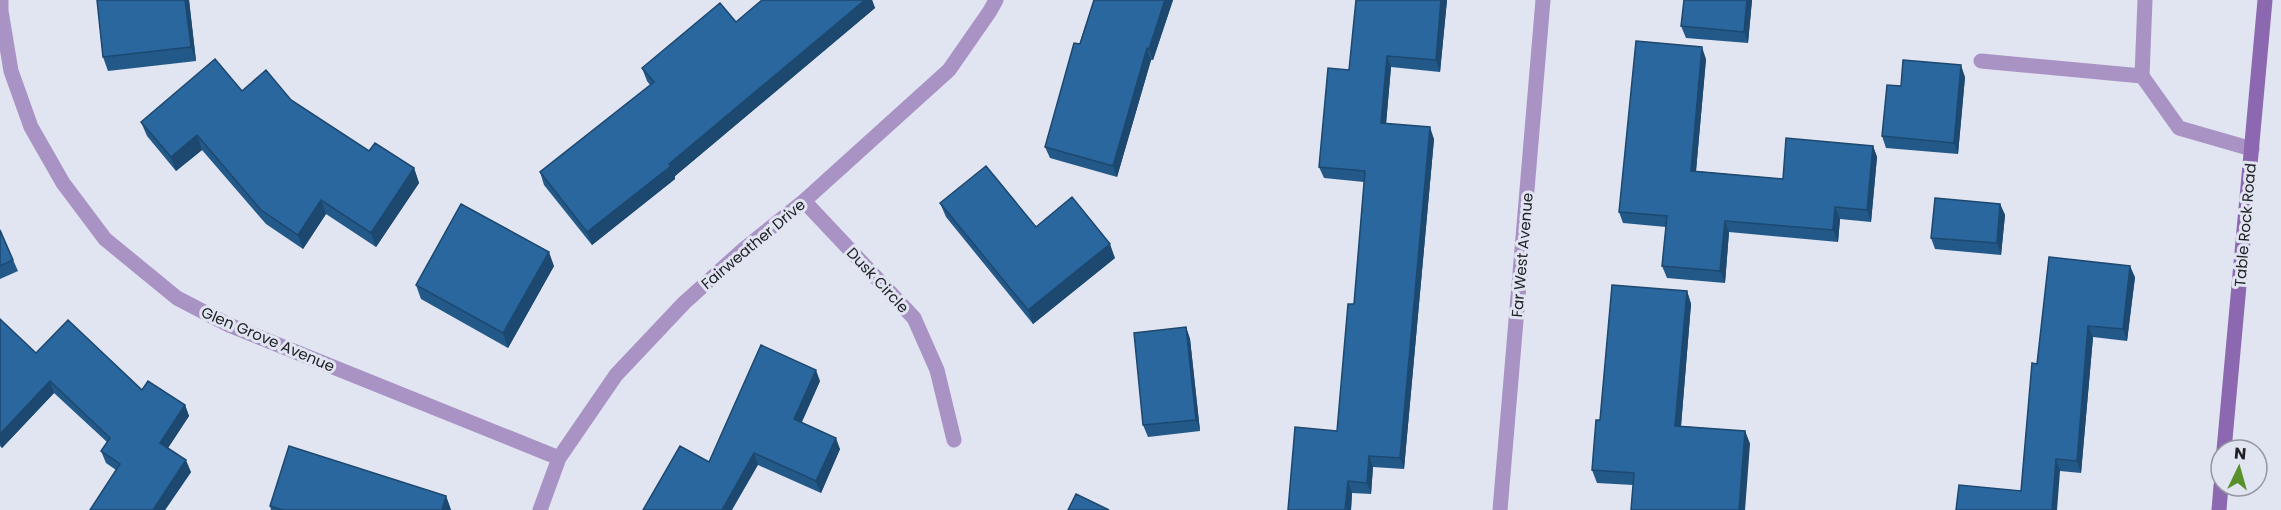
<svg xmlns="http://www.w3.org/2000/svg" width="2281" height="510" viewBox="0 0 2281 510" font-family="Poppins,sans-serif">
<rect width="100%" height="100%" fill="#e1e4f1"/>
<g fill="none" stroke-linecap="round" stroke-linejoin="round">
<path stroke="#a992c4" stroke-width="15" d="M 2145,0 L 2142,76 L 2179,128 L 2252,149
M 1981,61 L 2142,76"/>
<path stroke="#a992c4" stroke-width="15" d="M 1,0 L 1,11 L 11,71 L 31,127 L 63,183 L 105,239 L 177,298 L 229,325 L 559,458
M 804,201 L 914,318 L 937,370 L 954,440
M 540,510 L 559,458 L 616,375 L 684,303 L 744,249 L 804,201 L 949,70 L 990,11 L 996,0
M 1500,510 L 1543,0"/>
<path stroke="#8c68b1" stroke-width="15" d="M 2224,450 L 2265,0
M 2219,510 L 2221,486"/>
</g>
<path fill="#235988" d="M 97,0 L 189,0 L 196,61 L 108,71 L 103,57 Z
M 762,0 L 872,0 L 875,8 L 675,176 L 675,179 L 592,245 L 544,185 L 540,172 L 650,85 L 647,81 L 642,68 L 736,22 Z
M 1094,0 L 1173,0 L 1153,60 L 1151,60 L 1117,177 L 1050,158 L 1045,147 Z
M 1356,0 L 1447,0 L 1440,72 L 1391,67 L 1386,124 L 1434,139 L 1404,469 L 1373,467 L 1371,494 L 1352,493 L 1351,510 L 1337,431 L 1354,304 L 1364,182 L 1324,178 L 1319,167 L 1349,70 Z
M 1684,0 L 1752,0 L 1748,43 L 1686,38 L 1681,26 Z
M 1706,59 L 1696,171 L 1783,179 L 1873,146 L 1877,157 L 1871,222 L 1840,219 L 1838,242 L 1729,232 L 1725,283 L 1667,278 L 1662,266 L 1666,227 L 1623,223 L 1619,212 Z
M 1965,77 L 1958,154 L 1886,148 L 1882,136 L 1901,86 Z
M 242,91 L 291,100 L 369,151 L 414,168 L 419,183 L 376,247 L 326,214 L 303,249 L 266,224 L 202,150 L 176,171 L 147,136 L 141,122 Z
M 940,203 L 1036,227 L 1115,258 L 1033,324 L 946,217 Z
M 2000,204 L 2005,215 L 2001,255 L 1935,249 L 1931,238 Z
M 0,230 L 18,271 L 0,279 Z
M 554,266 L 508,348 L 421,299 L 416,285 Z
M 2135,277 L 2127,341 L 2093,337 L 2081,473 L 2060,471 L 2021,491 L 2037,364 Z
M 1687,291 L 1691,304 L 1681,426 L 1745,431 L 1750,444 L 1633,485 L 1597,483 L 1592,470 Z
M 0,319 L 36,353 L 185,405 L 189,416 L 168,448 L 191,472 L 165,510 L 90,510 L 116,470 L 106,463 L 101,451 L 107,442 L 54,393 L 2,448 L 0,446 Z
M 1186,327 L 1190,339 L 1200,431 L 1148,437 L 1143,425 Z
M 820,381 L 802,422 L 840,449 L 821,493 L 758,465 L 709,462 Z
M 446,496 L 451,510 L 271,510 L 270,506 Z"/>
<path fill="#1d486f" d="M 185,0 L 189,0 L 196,61 L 191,47 Z
M 865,0 L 872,0 L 875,8 L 675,176 L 675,179 L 592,245 L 587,232 Z
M 1165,0 L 1173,0 L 1153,60 L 1149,49 Z
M 1441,0 L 1447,0 L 1440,72 L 1436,60 Z
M 1747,0 L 1752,0 L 1748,43 L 1744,32 Z
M 1702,47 L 1706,59 L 1695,182 L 1691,171 Z
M 1147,48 L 1151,60 L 1117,177 L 1113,166 Z
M 1387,56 L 1391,67 L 1385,135 L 1381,123 Z
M 1961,65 L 1965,77 L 1958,154 L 1954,143 Z
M 1430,127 L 1434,139 L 1404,469 L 1400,458 Z
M 197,135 L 202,150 L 176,171 L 171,157 Z
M 1873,146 L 1877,157 L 1871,222 L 1867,210 Z
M 414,168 L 419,183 L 376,247 L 371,233 Z
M 321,200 L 326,214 L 303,249 L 298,235 Z
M 2000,204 L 2005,215 L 2001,255 L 1997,243 Z
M 1835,207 L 1840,219 L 1838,242 L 1833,230 Z
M 1725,221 L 1729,232 L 1725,283 L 1720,271 Z
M 1110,244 L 1115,258 L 1033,324 L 1028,310 Z
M 549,252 L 554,266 L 508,348 L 503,333 Z
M 2130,266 L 2135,277 L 2127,341 L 2123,329 Z
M 1687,291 L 1691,304 L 1680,438 L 1675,426 Z
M 2088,326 L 2093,337 L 2081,473 L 2077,461 Z
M 1186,327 L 1190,339 L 1200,431 L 1196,420 Z
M 816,370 L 820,381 L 798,430 L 794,419 Z
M 50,381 L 54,393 L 2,448 L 0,442 L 0,434 Z
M 185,405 L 189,416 L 164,454 L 160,443 Z
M 1745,431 L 1750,444 L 1745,510 L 1739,510 Z
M 836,438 L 840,449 L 821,493 L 816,481 Z
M 754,453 L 758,465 L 732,510 L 722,510 Z
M 1369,456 L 1373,467 L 1371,494 L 1367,483 Z
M 2056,459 L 2060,471 L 2057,510 L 2052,510 Z
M 186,460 L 191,472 L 165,510 L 153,510 Z
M 1348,481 L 1352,493 L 1351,510 L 1345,510 Z
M 446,496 L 451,510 L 442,510 Z"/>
<path fill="#29679e" stroke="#1d486f" stroke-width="1.5" d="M 97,0 L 185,0 L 191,47 L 103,57 Z
M 762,0 L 865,0 L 669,164 L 671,166 L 587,232 L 540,172 L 654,82 L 642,68 L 720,3 L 736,22 Z
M 1094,0 L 1165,0 L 1149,49 L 1147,48 L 1113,166 L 1045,147 L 1074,43 L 1080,44 Z
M 1356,0 L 1441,0 L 1436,60 L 1387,56 L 1381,123 L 1430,127 L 1400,458 L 1369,456 L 1367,483 L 1348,481 L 1345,510 L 1288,510 L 1295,427 L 1337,431 L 1348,304 L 1354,304 L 1365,171 L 1319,167 L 1328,68 L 1349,70 Z
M 1684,0 L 1747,0 L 1744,32 L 1681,26 Z
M 1636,41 L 1702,47 L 1691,171 L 1783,179 L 1786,138 L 1873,146 L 1867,210 L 1835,207 L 1833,230 L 1725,221 L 1720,271 L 1662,266 L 1667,216 L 1619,212 Z
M 215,59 L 242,91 L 266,70 L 291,100 L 369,151 L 375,143 L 414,168 L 371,233 L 321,200 L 298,235 L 261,210 L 197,135 L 171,157 L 141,122 Z
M 1903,60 L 1961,65 L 1954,143 L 1882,136 L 1887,85 L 1901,86 Z
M 986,166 L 1036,227 L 1072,197 L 1110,244 L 1028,310 L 940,203 Z
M 1935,198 L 2000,204 L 1997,243 L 1931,238 Z
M 461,204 L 549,252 L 503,333 L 416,285 Z
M 0,230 L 13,260 L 0,266 Z
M 2049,257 L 2130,266 L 2123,329 L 2088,326 L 2077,461 L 2056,459 L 2052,510 L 1956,510 L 1959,485 L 2021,491 L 2032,363 L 2037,364 Z
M 1612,285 L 1687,291 L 1675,426 L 1745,431 L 1739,510 L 1631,510 L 1634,473 L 1592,470 L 1596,420 L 1600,420 Z
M 0,319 L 36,353 L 68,320 L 142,390 L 148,381 L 185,405 L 160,443 L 186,460 L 153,510 L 90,510 L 120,464 L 101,451 L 110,438 L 50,381 L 0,434 Z
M 1186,327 L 1196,420 L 1143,425 L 1134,333 Z
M 761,345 L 816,370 L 794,419 L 836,438 L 816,481 L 754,453 L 722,510 L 643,510 L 680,446 L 709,462 Z
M 289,446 L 446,496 L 442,510 L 283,510 L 270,506 Z
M 1076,494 L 1109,510 L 1068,510 Z"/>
<g text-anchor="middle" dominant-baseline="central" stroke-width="6" stroke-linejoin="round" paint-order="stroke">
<g font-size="15" fill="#212227" stroke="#e1e4f1">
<text transform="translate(2245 225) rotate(-85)">Table Rock Road</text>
<text transform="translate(753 244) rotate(-40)">Fairweather Drive</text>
<text transform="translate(1522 255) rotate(-85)">Far West Avenue</text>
<text transform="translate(878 280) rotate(47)">Dusk Circle</text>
<text transform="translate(268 339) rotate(23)">Glen Grove Avenue</text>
</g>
</g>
<g transform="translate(2239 468) rotate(5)"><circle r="28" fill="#e1e4f1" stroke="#9496a0" stroke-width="1.5"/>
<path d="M0-4.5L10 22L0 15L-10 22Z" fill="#59902b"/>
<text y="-9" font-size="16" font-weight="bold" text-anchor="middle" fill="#212227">N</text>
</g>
</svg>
